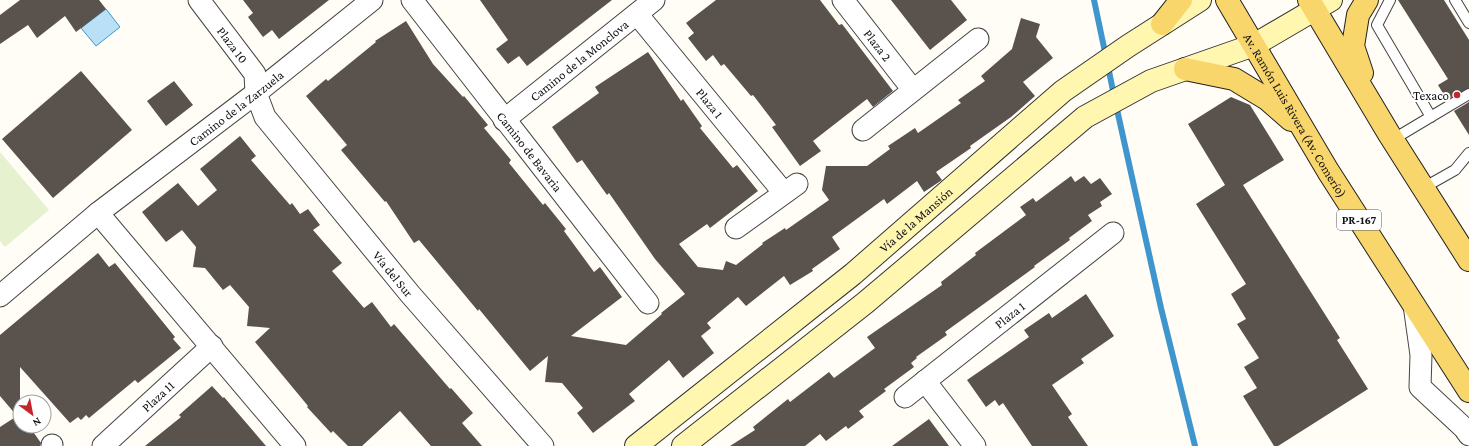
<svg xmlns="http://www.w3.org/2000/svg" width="1469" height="446" viewBox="0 0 1469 446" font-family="'Crimson Pro',serif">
<rect width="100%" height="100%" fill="#fffdf5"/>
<path fill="#e6f2cf" d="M 0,152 L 49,210 L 5,247 L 0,241 Z"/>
<path fill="#b9e0f7" stroke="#3f96cf" d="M 106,9 L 120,27 L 96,46 L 81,28 Z"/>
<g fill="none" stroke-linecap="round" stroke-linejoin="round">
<path stroke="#3f96cf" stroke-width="6" d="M 1094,0 L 1106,57
M 1108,66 L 1114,96
M 1116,105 L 1161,308 L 1195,446"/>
</g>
<path fill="#5a524d" d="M 20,0 L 99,0 L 106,9 L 76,32 L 65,16 L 37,38 L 28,25 L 0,44 L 0,15 Z
M 243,0 L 329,0 L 279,39 L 272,30 L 263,37 L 248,17 L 253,13 Z
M 480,0 L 612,0 L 527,66 L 519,56 L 508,64 L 496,49 L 508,40 Z
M 716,0 L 820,0 L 839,25 L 842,24 L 893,91 L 873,107 L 867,99 L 813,141 L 821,151 L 800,166 L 772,127 L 776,125 L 753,95 L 751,96 L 724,64 L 721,66 L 713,55 L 706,61 L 688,38 L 694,33 L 686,23 Z
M 891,0 L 951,0 L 967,20 L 930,50 Z
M 1398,0 L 1444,0 L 1469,40 L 1469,88 L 1447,100 L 1438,85 L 1448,79 Z
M 1021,18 L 1040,24 L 1036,37 L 1053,58 L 1023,82 L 1035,96 L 1011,117 L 970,146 L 971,148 L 936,172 L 942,180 L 924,192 L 917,181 L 887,204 L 884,199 L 832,237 L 840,249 L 812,269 L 813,271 L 790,285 L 784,276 L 746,306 L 738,297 L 707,323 L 711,328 L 701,336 L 714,353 L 683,378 L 669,360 L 629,394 L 635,401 L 593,433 L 577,413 L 583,408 L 562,383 L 545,382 L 548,356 L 530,371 L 479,309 L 478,311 L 419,240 L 414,243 L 386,201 L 385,202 L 341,150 L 347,145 L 306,96 L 326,79 L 328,81 L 376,42 L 375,41 L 406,21 L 433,64 L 463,97 L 464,96 L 488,125 L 484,128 L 511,160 L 509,163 L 543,205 L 545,203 L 566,229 L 564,231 L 594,272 L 600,267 L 622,297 L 571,336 L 626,345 L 662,314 L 661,313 L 685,294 L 655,259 L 609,193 L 607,195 L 582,160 L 577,163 L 552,127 L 599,93 L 595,87 L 648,52 L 681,101 L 683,99 L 702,126 L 700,128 L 733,168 L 737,165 L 758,191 L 710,228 L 707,224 L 679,244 L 698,267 L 723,270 L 726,261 L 736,265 L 763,244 L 762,243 L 785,228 L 786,230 L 829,200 L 822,190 L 826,166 L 867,166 L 890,149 L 888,146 L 915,128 L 918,133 L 961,103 L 958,100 L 985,81 L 981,76 L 1012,49 Z
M 81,71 L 132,130 L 53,198 L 2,139 Z
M 174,81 L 193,105 L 166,126 L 147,101 Z
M 1231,97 L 1250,105 L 1284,160 L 1243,185 L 1340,338 L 1337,340 L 1368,389 L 1278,446 L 1274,446 L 1243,396 L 1257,388 L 1244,367 L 1259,358 L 1237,324 L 1246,319 L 1231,294 L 1246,284 L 1196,204 L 1225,185 L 1188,124 Z
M 1469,102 L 1469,135 L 1454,111 Z
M 240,136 L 256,156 L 251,160 L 290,205 L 292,203 L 300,214 L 308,209 L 320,225 L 313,230 L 342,263 L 332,271 L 364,308 L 372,302 L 391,327 L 394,324 L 450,389 L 451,388 L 473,413 L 462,423 L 482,446 L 431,446 L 400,411 L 362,446 L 348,446 L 333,431 L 331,433 L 307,407 L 308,406 L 255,342 L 270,328 L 247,326 L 249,307 L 230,285 L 223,290 L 205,268 L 193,267 L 196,247 L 182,230 L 166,242 L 142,212 L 178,183 L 198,206 L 217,190 L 200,169 Z
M 1071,176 L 1075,182 L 1084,176 L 1091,184 L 1100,178 L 1112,194 L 1100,202 L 1102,206 L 1088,215 L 1092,221 L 1069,238 L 1070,240 L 1034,266 L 1035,267 L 945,332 L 947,335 L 916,357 L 917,358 L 911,363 L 914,367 L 884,389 L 886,391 L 859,411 L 864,417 L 848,429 L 846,426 L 826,441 L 820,434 L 805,446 L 730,446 L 755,430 L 753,427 L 788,399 L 790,402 L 829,372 L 834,378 L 875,348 L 867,337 L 942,285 L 941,282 L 976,255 L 975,253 L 1026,215 L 1020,207 L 1033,198 L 1036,202 Z
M 98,253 L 109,267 L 115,263 L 175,337 L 173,339 L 181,348 L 138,383 L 135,380 L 89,418 L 86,415 L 81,420 L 78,417 L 70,423 L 20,367 L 20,426 L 29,426 L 41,443 L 40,446 L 0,446 L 0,427 L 17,416 L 0,396 L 0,335 Z
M 1086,294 L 1114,336 L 1081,359 L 1084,363 L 1052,385 L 1072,414 L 1068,417 L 1088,446 L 1032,446 L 1003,403 L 999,406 L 995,400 L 986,407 L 967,380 L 1029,337 L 1024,330 L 1049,313 L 1052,318 Z
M 212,386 L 223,398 L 224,397 L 266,446 L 145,446 L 181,417 L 179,415 Z
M 929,419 L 949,446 L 892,446 Z"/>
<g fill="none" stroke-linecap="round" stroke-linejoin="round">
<defs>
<path id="lane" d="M 1390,0 L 1377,25 L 1431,117
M 1455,0 L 1469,23
M 1392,140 L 1469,94
M 1423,188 L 1455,170 L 1469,153"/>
<g id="street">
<path id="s1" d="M 199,0 L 255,74 L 256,93 L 265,117 L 410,294 L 543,446"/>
<path id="s2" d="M 412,0 L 648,303"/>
<path id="s3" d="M 843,0 L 913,90"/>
<path id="s4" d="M 637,14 L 784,193"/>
<path id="s5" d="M 504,120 L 654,0"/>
<path d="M 863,130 L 978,39"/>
<path d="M 98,213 L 295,446"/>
<path d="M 736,228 L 797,184"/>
<path id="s6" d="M 0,296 L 98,213 L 256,93 L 372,0"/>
<path d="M 1414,305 L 1421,355 L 1420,387 L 1464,428 L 1469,435"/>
<path d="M 925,381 L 975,446"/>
<path id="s7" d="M 905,397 L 1113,233"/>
<path d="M 52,445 L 52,446"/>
<path id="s8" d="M 103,446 L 212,346"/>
</g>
<g id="secondary">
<path id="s9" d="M 636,446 L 853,274 L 1063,91 L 1128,46 L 1200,0"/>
<path d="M 683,446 L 865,303 L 1085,117 L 1151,81 L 1254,45 L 1331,0"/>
</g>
<g id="primary">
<path id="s10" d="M 1227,0 L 1328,171 L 1469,391"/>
<path d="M 1309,0 L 1389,134 L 1469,260"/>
<path d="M 1162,24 L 1181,0"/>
<path d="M 1185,69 L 1234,79 L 1267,99 L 1291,120"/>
<path d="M 1362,73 L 1353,46 L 1358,15 L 1367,0"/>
</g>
</defs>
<use href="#lane" stroke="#444" stroke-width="12"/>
<use href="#street" stroke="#444" stroke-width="23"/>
<use href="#secondary" stroke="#333" stroke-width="24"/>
<use href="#primary" stroke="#222" stroke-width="24"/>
<use href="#lane" stroke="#fff" stroke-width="10"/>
<use href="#street" stroke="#fff" stroke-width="21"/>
<use href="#secondary" stroke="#fff6b0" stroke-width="22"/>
<use href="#primary" stroke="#f9d66b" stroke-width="22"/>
</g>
<circle fill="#c4262e" stroke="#fff" stroke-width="1.5" cx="1457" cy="95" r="4"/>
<g text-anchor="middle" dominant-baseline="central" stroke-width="4" stroke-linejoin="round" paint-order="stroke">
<rect fill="#fff" stroke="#585858" stroke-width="1" x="1337" y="210" width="44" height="20" rx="3"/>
<g font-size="12" font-weight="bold" fill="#111">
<text x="1359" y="220">PR-167</text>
</g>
<g font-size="13" fill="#111" stroke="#fff">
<text stroke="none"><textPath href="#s1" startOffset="56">Plaza 10</textPath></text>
<text stroke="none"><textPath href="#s3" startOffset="57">Plaza 2</textPath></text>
<text stroke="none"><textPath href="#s5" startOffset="96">Camino de la Monclova</textPath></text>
<text stroke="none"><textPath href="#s4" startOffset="115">Plaza 1</textPath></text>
<text stroke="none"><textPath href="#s6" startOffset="302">Camino de la Zarzuela</textPath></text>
<text stroke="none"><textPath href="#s10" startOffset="134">Av. Ramón Luis Rivera (Av. Comerío)</textPath></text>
<text stroke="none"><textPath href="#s2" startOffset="192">Camino de Bavaria</textPath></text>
<text stroke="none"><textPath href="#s9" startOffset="360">Vía de la Mansión</textPath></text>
<text stroke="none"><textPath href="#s1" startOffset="340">Vía del Sur</textPath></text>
<text stroke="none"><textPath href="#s7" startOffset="133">Plaza 1</textPath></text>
<text stroke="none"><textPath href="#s8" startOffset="74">Plaza 11</textPath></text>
</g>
<g font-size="13" fill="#111" stroke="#fff" text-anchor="end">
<text x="1449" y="95">Texaco</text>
</g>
</g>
<g transform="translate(32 414) rotate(148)"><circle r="19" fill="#ffffff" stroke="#a0a0a0"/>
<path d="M0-3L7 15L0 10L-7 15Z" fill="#c4262e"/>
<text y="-6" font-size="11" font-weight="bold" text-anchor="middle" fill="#111111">N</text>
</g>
</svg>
